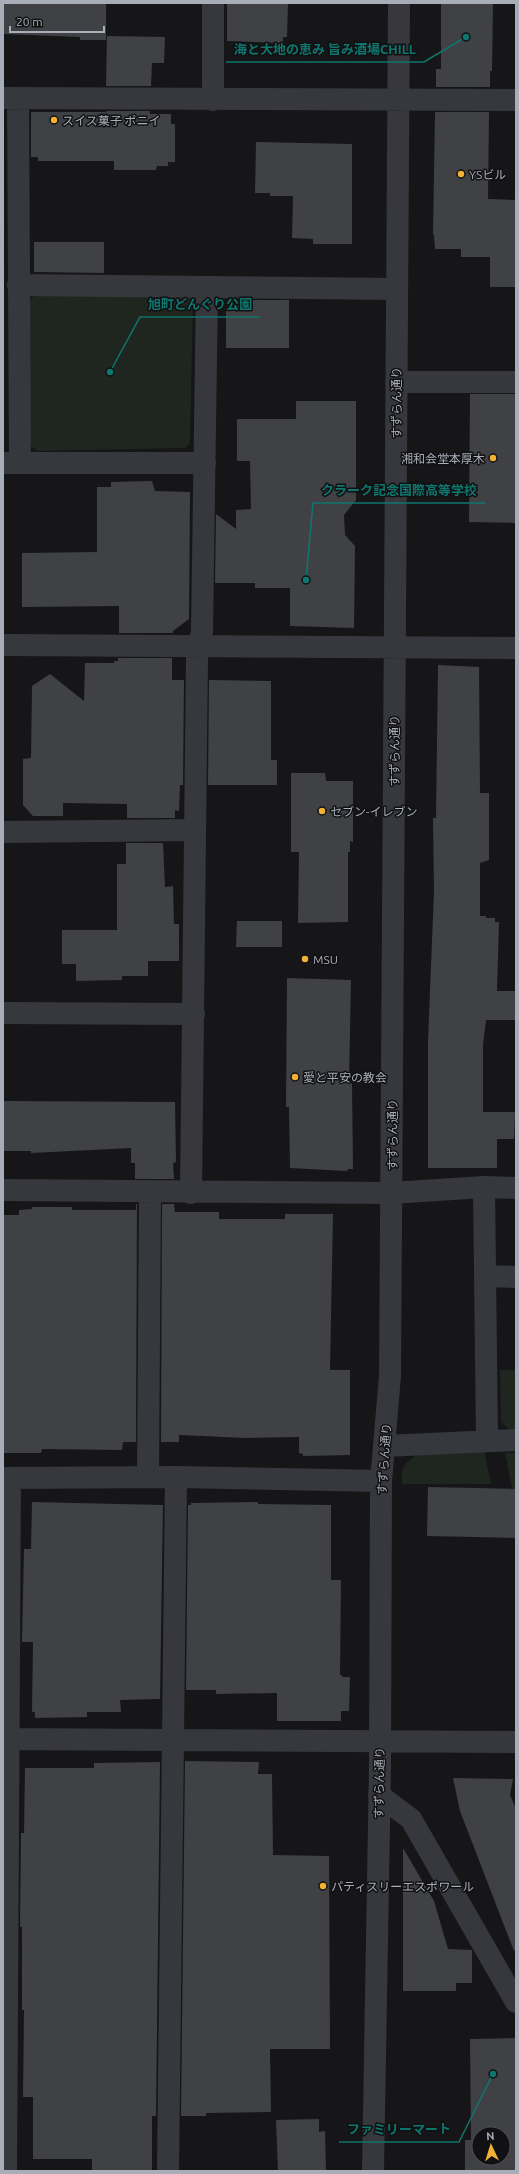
<svg xmlns="http://www.w3.org/2000/svg" width="519" height="2174" viewBox="0 0 519 2174" font-family="Ubuntu,'Noto Sans JP',sans-serif">
<rect width="100%" height="100%" fill="#161618"/>
<path fill="#1e261f" d="M 37,294 L 184,294 L 193,300 L 190,443 L 185,448 L 37,451 L 30,445 L 29,300 Z
M 500,1370 L 516,1370 L 516,1429 L 510,1430 L 501,1422 Z
M 484,1450 L 491,1484 L 402,1484 L 402,1471 L 406,1463 L 420,1452 Z
M 505,1453 L 516,1453 L 516,1492 L 513,1492 L 512,1488 Z"/>
<path fill="#404145" fill-rule="evenodd" d="M 3,3 L 106,3 L 106,40 L 80,40 L 80,37 L 3,34 Z
M 227,3 L 288,3 L 287,37 L 283,37 L 283,43 L 227,41 Z
M 441,3 L 493,3 L 492,71 L 490,71 L 490,87 L 436,87 L 436,69 L 441,69 Z
M 107,36 L 165,37 L 164,63 L 152,63 L 151,86 L 106,86 Z
M 106,111 L 150,111 L 150,114 L 171,114 L 171,124 L 175,124 L 175,162 L 168,162 L 168,166 L 157,166 L 156,170 L 114,170 L 114,161 L 38,161 L 38,157 L 31,157 L 31,112 L 106,112 Z
M 435,112 L 489,112 L 488,199 L 516,200 L 516,287 L 490,287 L 490,257 L 461,257 L 461,249 L 435,249 L 434,235 L 433,234 Z
M 256,142 L 352,144 L 352,244 L 313,244 L 313,239 L 292,238 L 293,196 L 270,196 L 270,193 L 255,193 Z
M 34,242 L 104,242 L 104,273 L 34,272 Z
M 230,300 L 289,300 L 289,348 L 226,348 L 226,309 L 230,309 Z
M 470,394 L 516,394 L 516,523 L 469,522 Z
M 296,401 L 356,401 L 356,500 L 344,515 L 345,535 L 355,546 L 354,628 L 290,626 L 290,588 L 255,588 L 255,583 L 215,583 L 216,514 L 236,529 L 236,510 L 251,509 L 250,461 L 237,461 L 237,419 L 296,419 Z
M 152,481 L 155,491 L 190,492 L 189,619 L 173,631 L 173,633 L 119,633 L 119,606 L 22,607 L 22,553 L 97,552 L 97,487 L 111,487 L 111,482 Z
M 118,658 L 172,658 L 172,680 L 184,680 L 183,785 L 180,785 L 179,811 L 175,810 L 175,818 L 127,818 L 127,804 L 63,803 L 63,816 L 33,816 L 23,805 L 23,759 L 31,758 L 32,686 L 50,674 L 84,701 L 85,663 L 114,663 L 114,661 L 118,661 Z
M 438,665 L 479,667 L 480,793 L 489,793 L 489,860 L 480,863 L 480,916 L 486,916 L 486,918 L 495,918 L 495,922 L 499,922 L 497,991 L 516,991 L 516,1020 L 486,1020 L 483,1045 L 483,1112 L 515,1112 L 514,1139 L 497,1139 L 497,1168 L 428,1168 L 428,1041 L 434,891 L 433,818 L 436,818 Z
M 209,680 L 271,681 L 271,760 L 277,760 L 277,785 L 208,785 Z
M 291,773 L 325,773 L 326,781 L 353,781 L 353,842 L 350,841 L 350,852 L 348,852 L 348,922 L 298,923 L 299,852 L 291,852 Z
M 126,843 L 163,843 L 165,887 L 173,886 L 174,924 L 179,924 L 179,961 L 148,961 L 148,976 L 122,976 L 122,980 L 76,981 L 76,964 L 62,964 L 62,930 L 117,930 L 117,864 L 126,864 Z
M 237,921 L 282,921 L 282,947 L 236,947 Z
M 287,978 L 351,980 L 349,1083 L 352,1083 L 353,1169 L 348,1169 L 347,1171 L 290,1168 L 289,1107 L 286,1107 Z
M 3,1101 L 175,1102 L 176,1162 L 173,1163 L 174,1179 L 135,1179 L 135,1163 L 131,1163 L 131,1148 L 31,1153 L 31,1151 L 3,1151 Z
M 136,1204 L 137,1204 L 136,1442 L 123,1442 L 122,1450 L 42,1449 L 41,1453 L 3,1453 L 3,1215 L 19,1215 L 19,1210 L 32,1209 L 32,1207 L 72,1207 L 72,1210 L 136,1210 Z
M 162,1204 L 174,1204 L 175,1212 L 219,1212 L 219,1219 L 285,1219 L 285,1214 L 333,1214 L 330,1370 L 350,1370 L 350,1455 L 303,1456 L 303,1454 L 299,1453 L 299,1437 L 246,1438 L 179,1435 L 179,1442 L 161,1442 Z
M 428,1487 L 516,1489 L 516,1538 L 427,1536 Z
M 32,1502 L 163,1505 L 160,1699 L 120,1700 L 121,1712 L 87,1712 L 87,1717 L 35,1718 L 35,1712 L 32,1712 L 33,1642 L 22,1642 L 24,1549 L 31,1549 Z
M 258,1502 L 258,1504 L 331,1505 L 331,1580 L 341,1580 L 340,1675 L 342,1675 L 342,1677 L 350,1677 L 349,1711 L 341,1711 L 341,1721 L 277,1721 L 277,1693 L 216,1694 L 216,1690 L 186,1690 L 188,1505 L 191,1505 L 191,1503 Z
M 185,1761 L 259,1762 L 258,1774 L 272,1774 L 273,1855 L 329,1856 L 330,2049 L 270,2049 L 271,2112 L 206,2113 L 206,2116 L 181,2116 Z
M 160,1762 L 156,2116 L 152,2116 L 152,2171 L 92,2171 L 92,2159 L 33,2159 L 33,2097 L 23,2097 L 24,2010 L 22,2010 L 22,1927 L 20,1927 L 21,1833 L 24,1833 L 25,1768 L 94,1768 L 94,1763 Z
M 453,1778 L 513,1779 L 510,1795 L 516,1809 L 516,1950 L 514,1951 L 460,1811 Z
M 403,1848 L 434,1901 L 448,1949 L 472,1950 L 472,1983 L 456,1983 L 456,1991 L 403,1991 Z
M 516,2038 L 516,2171 L 465,2171 L 465,2140 L 471,2140 L 470,2039 ZM 479,2134 L 503,2134 L 503,2158 L 479,2158 Z
M 319,2119 L 319,2132 L 325,2131 L 326,2171 L 278,2171 L 276,2120 Z"/>
<g fill="none" stroke-linecap="round" stroke-linejoin="round">
<path stroke="#37383d" stroke-width="22" d="M 213,3 L 213,100
M 3,98 L 516,100
M 18,98 L 20,463
M 18,285 L 397,289
M 396,382 L 516,382
M 3,463 L 205,463
M 3,645 L 516,648
M 3,832 L 195,830
M 3,1013 L 194,1014
M 484,1187 L 487,1441
M 3,1190 L 391,1193 L 484,1187 L 516,1188
M 191,1193 L 197,658 L 202,631 L 207,288
M 486,1276 L 516,1277
M 385,1446 L 516,1440
M 148,1477 L 150,1192
M 3,1478 L 176,1477 L 381,1481
M 3,1739 L 516,1742
M 379,1795 L 411,1819 L 516,2002
M 6,2171 L 10,1478
M 168,2171 L 176,1477
M 373,2171 L 380,1766 L 381,1481 L 390,1376 L 399,3"/>
</g>
<g fill="#f2b134" stroke="#111113" stroke-width="1.5">
<circle cx="54" cy="120" r="4"/>
<circle cx="461" cy="174" r="4"/>
<circle cx="493" cy="458" r="4"/>
<circle cx="322" cy="811" r="4"/>
<circle cx="305" cy="959" r="4"/>
<circle cx="295" cy="1077" r="4"/>
<circle cx="323" cy="1886" r="4"/>
</g>
<g text-anchor="middle" dominant-baseline="central" stroke-width="3" stroke-linejoin="round" paint-order="stroke">
<g font-size="12" fill="#a8adb8" stroke="#111113" text-anchor="start">
<text x="62" y="120">スイス菓子 ポニイ</text>
<text x="469" y="174">YSビル</text>
<text x="485" y="458" text-anchor="end">湘和会堂本厚木</text>
<text x="330" y="811">セブン-イレブン</text>
<text x="313" y="959">MSU</text>
<text x="303" y="1077">愛と平安の教会</text>
<text x="331" y="1886">パティスリーエスポワール</text>
</g>
<g font-size="12" fill="#a8adb8" stroke="#111113">
<text transform="translate(396 403) rotate(-90)">すずらん通り</text>
<text transform="translate(394 751) rotate(-90)">すずらん通り</text>
<text transform="translate(392 1135) rotate(-90)">すずらん通り</text>
<text transform="translate(384 1459) rotate(-86)">すずらん通り</text>
<text transform="translate(379 1783) rotate(-89)">すずらん通り</text>
</g>
</g>
<path fill="none" stroke="#0f766e" stroke-width="1.5" d="M466 37L424 62H226M110 372L140 317H260M306 580L313 503H485M493 2074L459 2142H339"/>
<g fill="#0f766e" stroke="#111113" stroke-width="1.5">
<circle cx="466" cy="37" r="4"/>
<circle cx="110" cy="372" r="4"/>
<circle cx="306" cy="580" r="4"/>
<circle cx="493" cy="2074" r="4"/>
</g>
<g font-size="13" text-anchor="middle" font-weight="bold" fill="#0f766e" stroke="#111113" stroke-width="3" stroke-linejoin="round" paint-order="stroke">
<text x="325" y="54">海と大地の恵み 旨み酒場CHILL</text>
<text x="200" y="309">旭町どんぐり公園</text>
<text x="399" y="495">クラーク記念国際高等学校</text>
<text x="399" y="2134">ファミリーマート</text>
</g>
<rect width="519" height="2174" fill="none" stroke="#a8adb8" stroke-width="8"/>
<g transform="translate(491 2146) rotate(356)"><circle r="19" fill="#111113" stroke="#4d4f55"/>
<path d="M0-3L7 15L0 10L-7 15Z" fill="#f2b134"/>
<text y="-6" font-size="11" font-weight="bold" text-anchor="middle" fill="#a8adb8">N</text>
</g>
<path d="M10 26v6h94v-6" fill="none" stroke="#a8adb8" stroke-width="2"/>
<text x="16" y="26" font-size="12" fill="#a8adb8" stroke="#111113" stroke-width="3" paint-order="stroke">20 m</text>
</svg>
